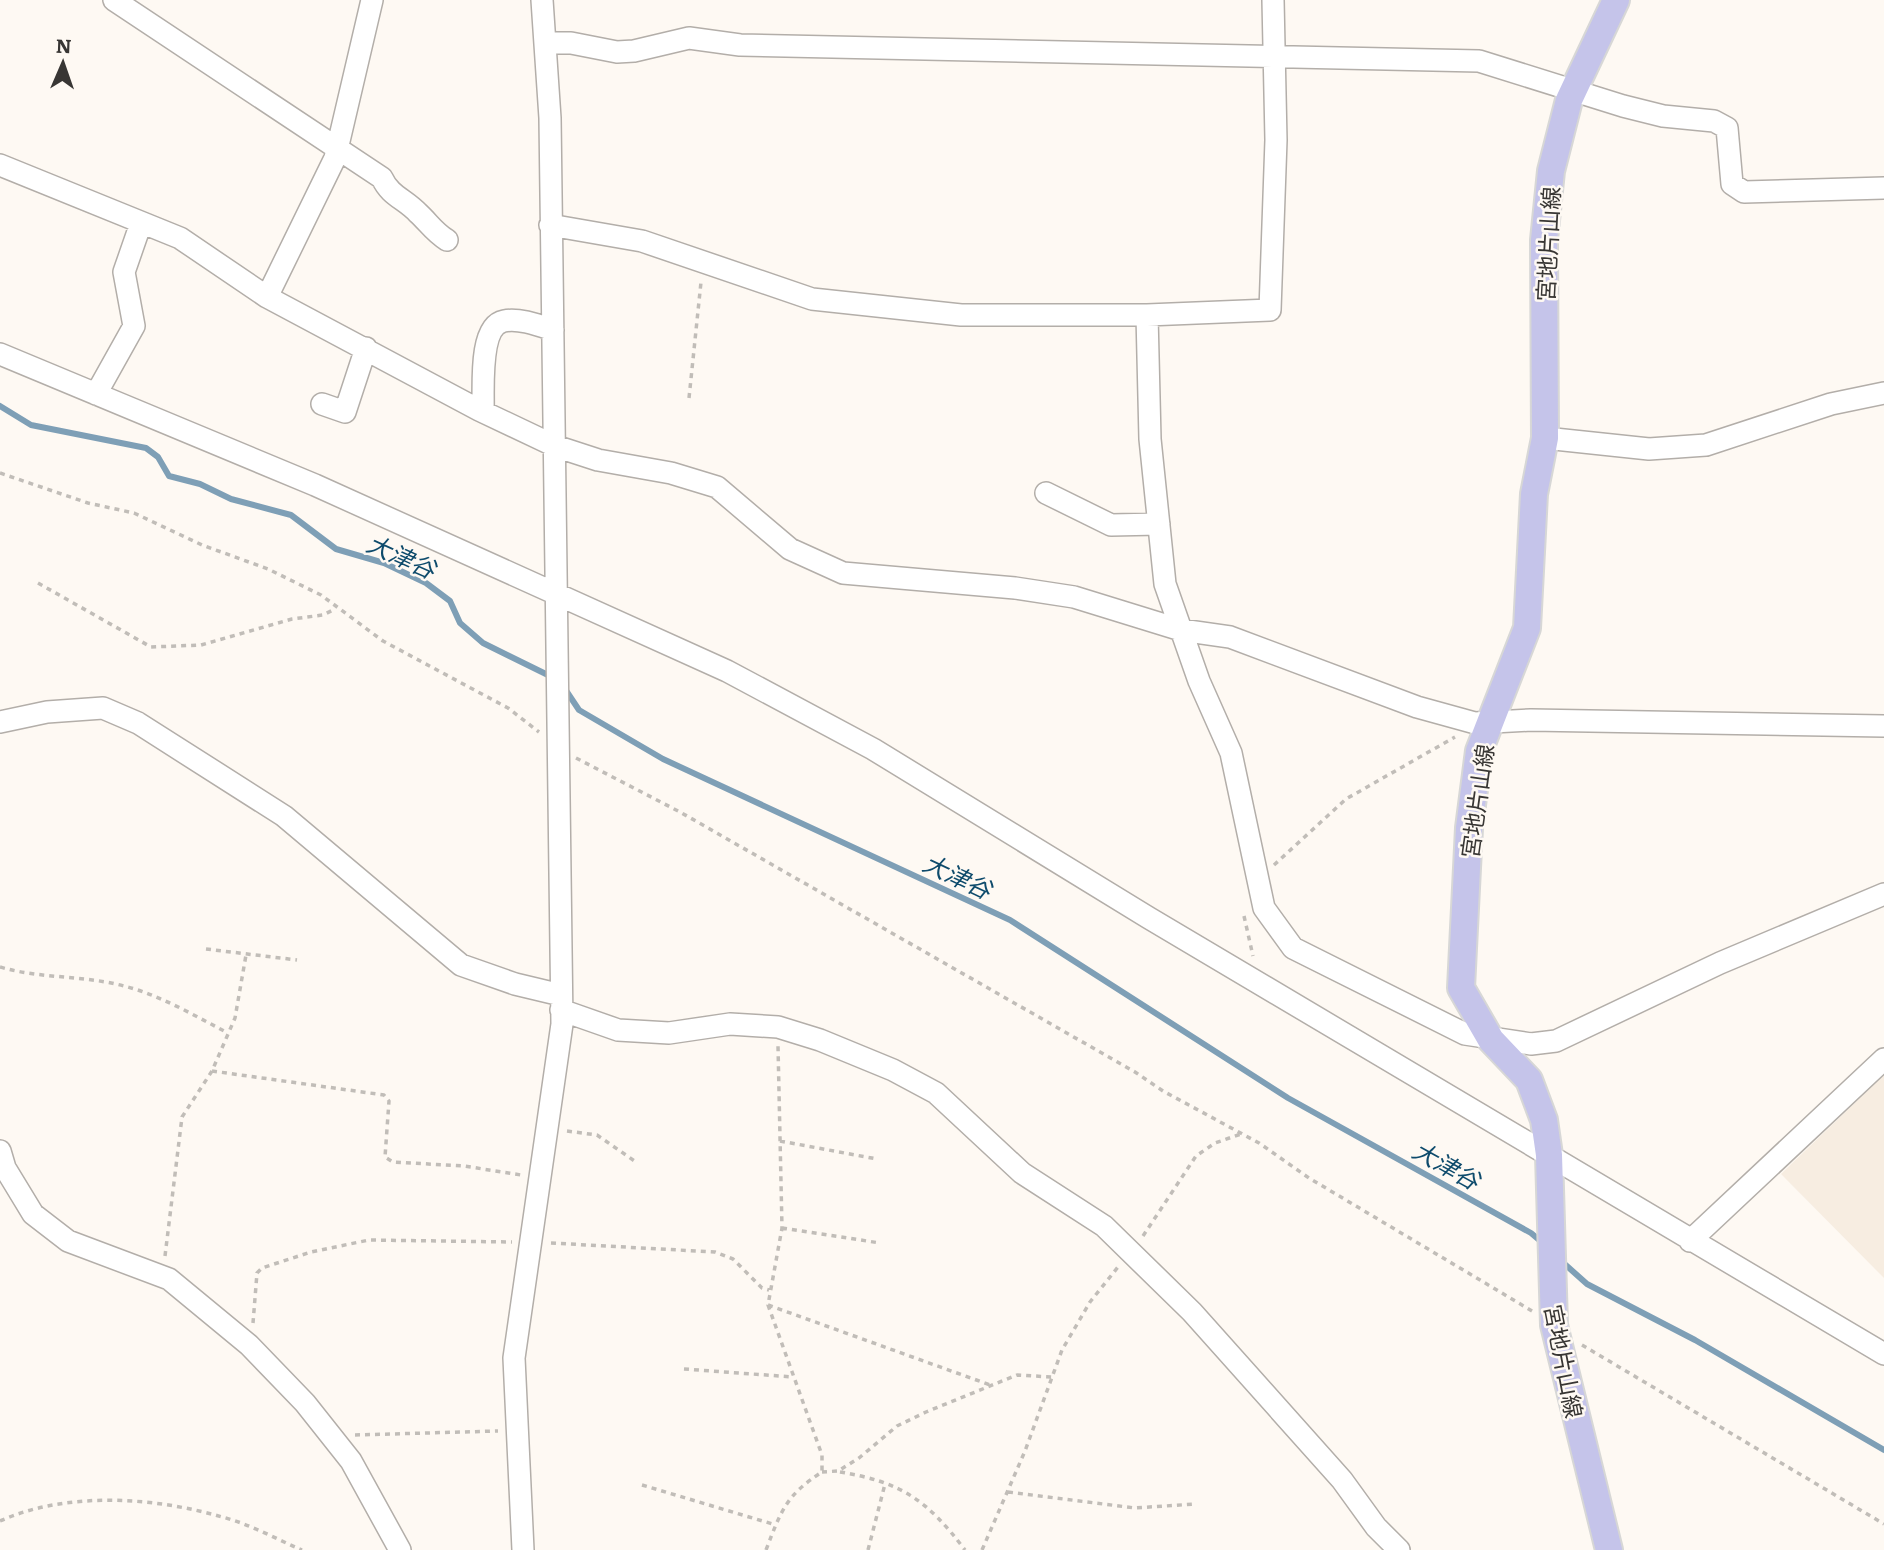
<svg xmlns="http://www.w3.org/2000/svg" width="1884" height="1550" viewBox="0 0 1884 1550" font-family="Literata,'Noto Sans JP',serif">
<rect width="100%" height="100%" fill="#fef9f3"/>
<path fill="#f7ede1" d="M 1884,1075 L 1884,1278 L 1781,1174 Z"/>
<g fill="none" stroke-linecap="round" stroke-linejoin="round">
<path stroke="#7e9fb6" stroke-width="6" d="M 0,406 L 31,425 L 146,448 L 158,457 L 169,476 L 200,484 L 231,499 L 291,515 L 336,549 L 384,563 L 426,583 L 450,601 L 460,623 L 483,643 L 552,677
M 563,686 L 579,710 L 663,759 L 1010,920 L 1288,1098 L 1531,1233 L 1544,1244
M 1559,1259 L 1587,1284 L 1695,1340 L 1884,1450"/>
<defs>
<path id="minor" d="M 114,0 L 382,178 C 390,196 405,199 418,213 C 429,223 434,232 447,240
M 546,43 L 571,43 L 617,52 L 634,51 L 689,38 L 740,45 L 1479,61 L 1623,106 L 1663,116 L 1714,121 L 1727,128 L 1732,184 L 1744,192 L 1884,188
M 0,165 L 180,238 L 267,297 L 479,410 L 555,446 L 598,460 L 671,473 L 717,487 L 790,549 L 843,573 L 1015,588 L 1074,597 L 1181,630 L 1230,637 L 1417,707 L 1475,723 L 1531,720 L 1884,726
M 550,225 L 642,241 L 812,299 L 961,315 L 1147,315 L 1270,310 L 1276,140 L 1273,0
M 267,297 L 335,158 L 372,0
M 1147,315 L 1150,439 L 1165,584 L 1199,681 L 1231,753 L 1264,908 L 1293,948 L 1465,1034 L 1531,1044 L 1556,1041 L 1720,963 L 1884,894
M 0,354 L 315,485 L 727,671 L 873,749 L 1149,918 L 1884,1354
M 96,394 L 134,326 L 124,272 L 141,223
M 322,404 L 345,412 L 366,348
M 483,412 C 484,390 478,326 504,321 C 519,318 538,325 553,330
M 1545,438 L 1649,449 L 1706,445 L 1831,404 L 1884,393
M 1046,493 L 1111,525 L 1159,524
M 0,722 L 47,712 L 103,708 L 138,723 L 284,816 L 461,965 L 515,984 L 561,995
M 561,1010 L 618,1030 L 669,1033 L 730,1024 L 778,1027 L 820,1040 L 893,1070 L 936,1093 L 1022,1173 L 1104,1226 L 1192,1312 L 1342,1480 L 1376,1527 L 1399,1550
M 0,1151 L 5,1168 L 33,1214 L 68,1241 L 169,1279 L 249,1345 L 305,1403 L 351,1461 L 400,1550
M 1690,1241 L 1884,1059
M 523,1550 L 514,1358 L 562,1024 L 550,118 L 542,0"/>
<path id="major" d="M 1609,1550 L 1554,1325 L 1549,1155 L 1544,1120 L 1529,1080 L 1491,1040 L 1461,988 L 1469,828 L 1479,751 L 1527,628 L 1534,494 L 1545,438 L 1544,240 L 1551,171 L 1569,100 L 1616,0"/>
</defs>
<use href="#minor" stroke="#b3aea9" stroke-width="24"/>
<use href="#major" stroke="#d7d7d6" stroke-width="30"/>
<path stroke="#c1bdb8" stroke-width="3.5" stroke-dasharray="5 5" stroke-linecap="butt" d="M 689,398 L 701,282
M 0,473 L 88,503 L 134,513 L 202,545 L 268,569 L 321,595 L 383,641 L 508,708 L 539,732
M 38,583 L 151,647 L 201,645 L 292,619 L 323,615 L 335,609
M 576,758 L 680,812 L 1135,1072 L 1163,1091 L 1259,1143 L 1309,1178 L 1532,1311
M 1274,865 L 1346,799 L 1455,737
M 1244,916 L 1253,956
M 206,949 L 297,960
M 0,967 C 41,979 83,975 124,986 C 160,995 195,1016 228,1033
M 212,1071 L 384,1095 L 389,1101 L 385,1157 L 393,1162 L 464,1166 L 521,1175
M 567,1131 L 597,1135 L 636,1162
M 780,1141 L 877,1159
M 782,1228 L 880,1243
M 1143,1236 L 1196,1156 L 1215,1143 L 1241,1134
M 551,1243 L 715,1252 L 733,1259 L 762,1288 L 769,1290
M 165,1256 L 182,1117 L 212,1071 L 235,1018 L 246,955
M 768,1305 L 993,1386
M 253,1323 L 257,1273 L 262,1268 L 311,1252 L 369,1240 L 512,1242
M 1582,1345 L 1884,1524
M 684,1369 L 793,1377
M 355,1435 L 498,1431
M 822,1472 L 838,1471 L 859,1458 L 897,1426 L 926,1412 L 1017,1375 L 1052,1377
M 840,1472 C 902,1482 928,1501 965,1550
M 642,1485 L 776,1525
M 1008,1492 L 1135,1508 L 1195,1504
M 0,1521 C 67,1491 154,1497 222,1517 C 250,1524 276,1539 302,1550
M 766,1550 C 781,1511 786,1495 822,1472 L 822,1455 L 768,1305 L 782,1228 L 778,1046
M 868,1550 L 885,1484
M 982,1550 L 1025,1451 L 1062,1350 L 1090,1302 L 1118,1267"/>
<use href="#minor" stroke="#fff" stroke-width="21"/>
<use href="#major" stroke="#c5c4ea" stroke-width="26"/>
</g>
<g text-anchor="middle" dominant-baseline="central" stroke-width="5" stroke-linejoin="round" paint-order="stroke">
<g font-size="23" fill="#383634" stroke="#fef9f3">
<text transform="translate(1547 244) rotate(-87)">宮地片山線</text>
<text transform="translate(1476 801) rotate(-82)">宮地片山線</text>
<text transform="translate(1565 1361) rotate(79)">宮地片山線</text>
</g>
<g font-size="24" font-style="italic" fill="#0e4b6c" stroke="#fef9f3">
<text transform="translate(402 555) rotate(24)">大津谷</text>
<text transform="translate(958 875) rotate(25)">大津谷</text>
<text transform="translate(1447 1164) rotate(29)">大津谷</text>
</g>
</g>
<g transform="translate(63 63) rotate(2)" stroke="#fef9f3" stroke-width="5" paint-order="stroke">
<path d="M0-5L12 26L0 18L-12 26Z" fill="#383634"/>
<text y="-10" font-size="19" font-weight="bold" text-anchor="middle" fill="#383634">N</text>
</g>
</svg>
